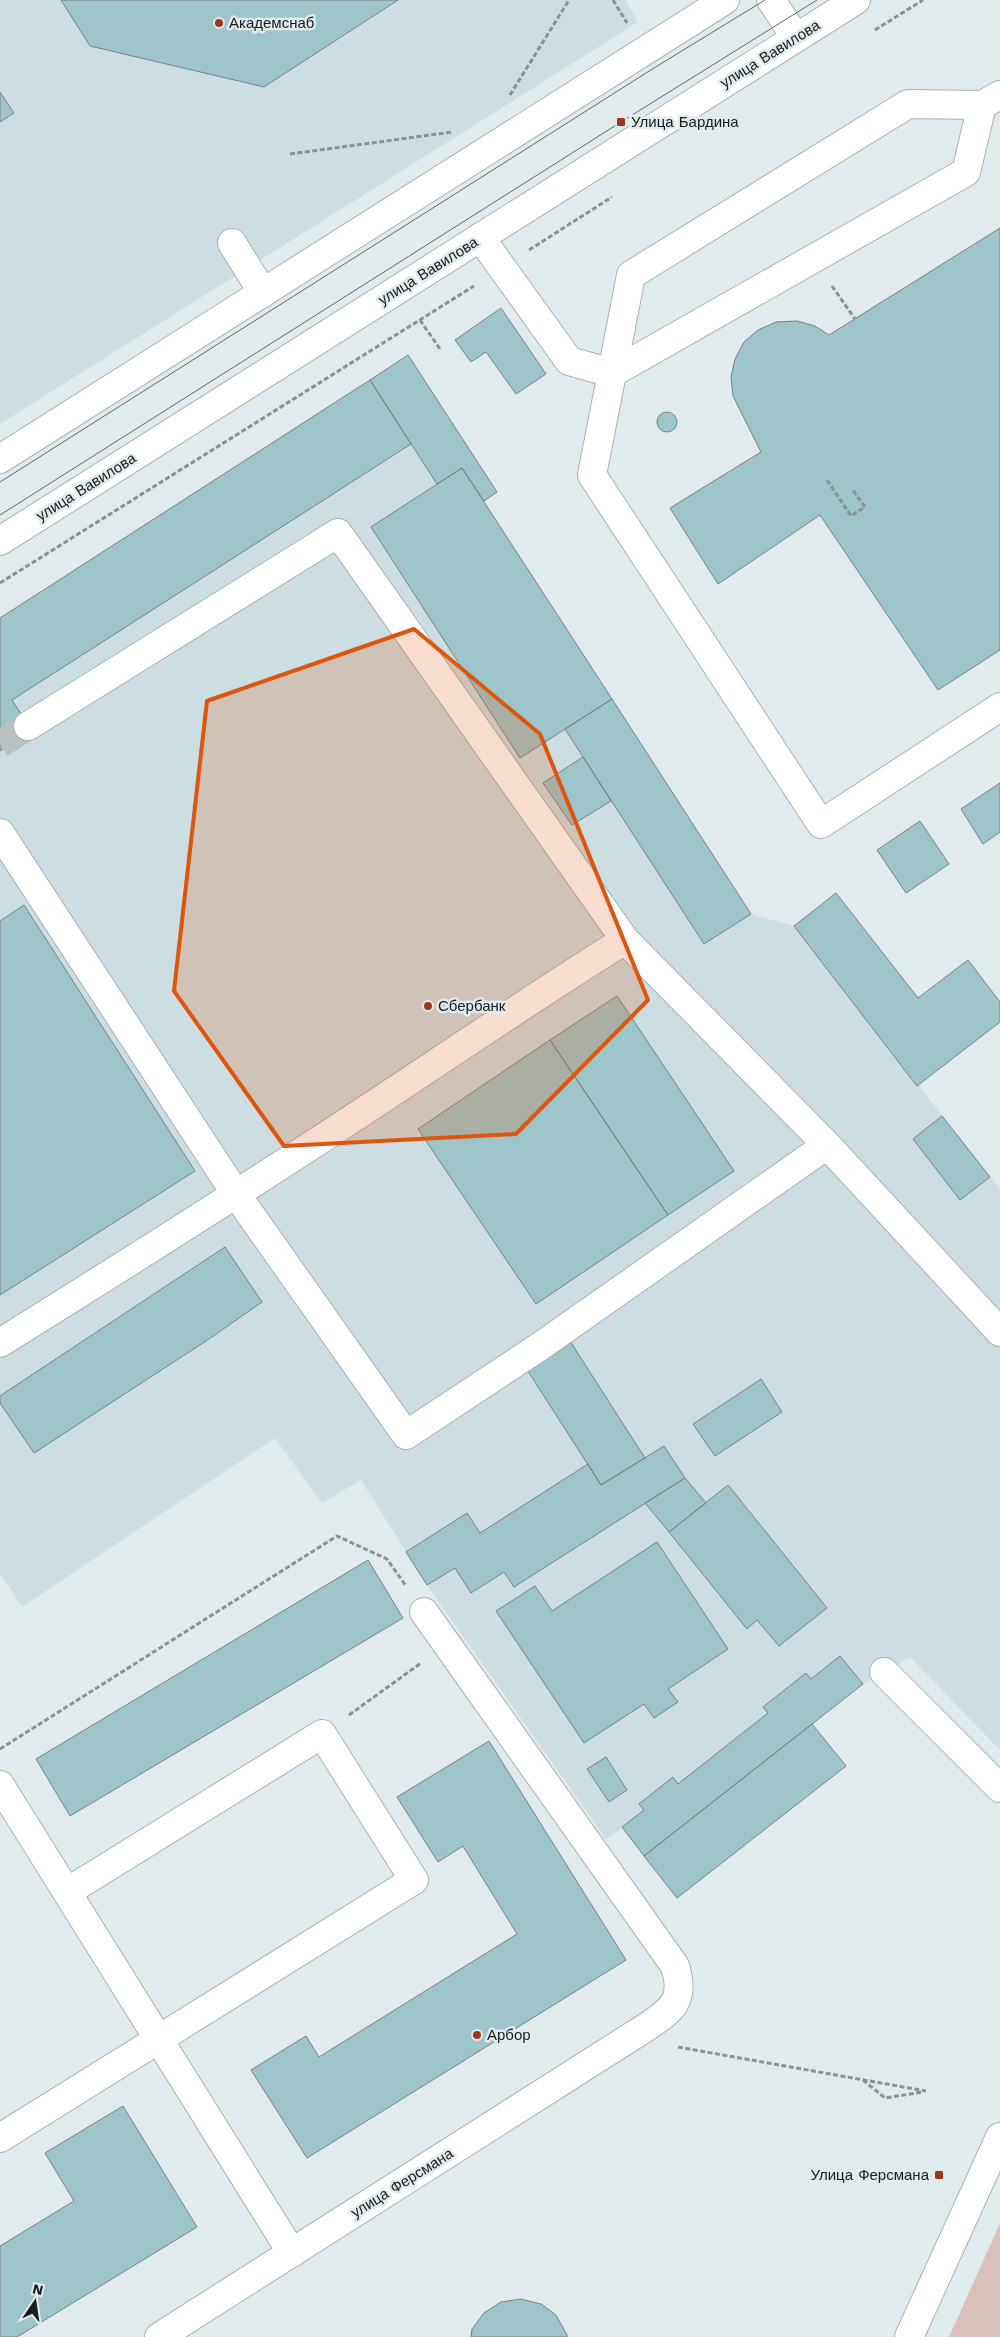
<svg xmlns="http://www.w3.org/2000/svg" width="1000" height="2337" viewBox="0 0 1000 2337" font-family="'Work Sans',sans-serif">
<rect width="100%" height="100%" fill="#e1eaec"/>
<path fill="#ccdee1" d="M 0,0 L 625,0 L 638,22 L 0,424 Z
M 408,355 L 497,492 L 484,502 L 751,914 L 794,926 L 1000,1189 L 1000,1750 L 910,1657 L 863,1684 L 644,1856 L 622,1828 L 606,1839 L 427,1585 L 361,1480 L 322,1503 L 275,1438 L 22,1607 L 0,1573 L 0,618 Z"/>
<path fill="#d8c1bb" d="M 1000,2223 L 1000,2337 L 949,2337 Z"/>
<path fill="#9ec5ca" stroke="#798182" d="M 61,0 L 398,0 L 264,87 L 90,46 Z
M 0,92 L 14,113 L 0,122 Z
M 1000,228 L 1000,650 L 938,690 L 820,515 L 718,584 L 670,508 L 761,452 L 733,396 L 731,377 L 735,359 L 744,342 L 758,330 L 776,322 L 797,321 L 815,326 L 829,335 Z
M 501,308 L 546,374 L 516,394 L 486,352 L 471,362 L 455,340 Z
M 408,355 L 497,492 L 484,501 L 462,468 L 437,484 L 370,380 Z
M 370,380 L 411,444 L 12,700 L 32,731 L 0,751 L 0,618 Z
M657 422a10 10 0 1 1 20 0a10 10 0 1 1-20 0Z
M 462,468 L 612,699 L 520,758 L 371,527 Z
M 612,699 L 751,914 L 704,944 L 565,729 Z
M 583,757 L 611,801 L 572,825 L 543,783 Z
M 1000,783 L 1000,832 L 983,844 L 961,809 Z
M 920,821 L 949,864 L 906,893 L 877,850 Z
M 836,893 L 918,998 L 968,960 L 1000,1002 L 1000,1022 L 917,1086 L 794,926 Z
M 24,905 L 195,1171 L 0,1295 L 0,921 Z
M 617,996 L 734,1171 L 668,1215 L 550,1040 Z
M 550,1040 L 668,1215 L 536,1304 L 418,1129 Z
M 942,1116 L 990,1177 L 960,1200 L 913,1139 Z
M 225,1247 L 262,1302 L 209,1339 L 34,1453 L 0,1403 L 0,1396 Z
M 568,1338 L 645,1458 L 601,1485 L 524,1365 Z
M 761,1379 L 782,1412 L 715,1456 L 693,1424 Z
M 664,1446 L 685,1478 L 514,1587 L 504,1572 L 471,1593 L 455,1568 L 427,1585 L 406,1552 L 467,1513 L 480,1533 L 588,1464 L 601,1485 Z
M 685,1478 L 706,1503 L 669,1532 L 645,1503 Z
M 728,1485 L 827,1608 L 779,1646 L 757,1620 L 747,1629 L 669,1532 Z
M 657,1542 L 728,1649 L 668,1689 L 678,1702 L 654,1718 L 644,1704 L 584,1743 L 496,1611 L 535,1586 L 552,1611 Z
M 368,1560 L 403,1618 L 70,1816 L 36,1759 Z
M 840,1656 L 863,1684 L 644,1856 L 622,1827 L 644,1810 L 639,1804 L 673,1777 L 678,1784 L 768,1713 L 763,1707 L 806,1673 L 811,1679 Z
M 812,1724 L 846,1766 L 677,1898 L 644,1856 Z
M 489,1741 L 626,1960 L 307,2158 L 251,2070 L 306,2036 L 319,2057 L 517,1934 L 463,1846 L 438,1862 L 397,1797 Z
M 606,1757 L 627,1790 L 609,1802 L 587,1769 Z
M 123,2106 L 197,2227 L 17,2337 L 0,2337 L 0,2246 L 74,2201 L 45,2153 Z
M 521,2299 L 541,2304 L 556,2315 L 568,2337 L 471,2337 L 472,2329 L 484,2313 L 501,2302 Z"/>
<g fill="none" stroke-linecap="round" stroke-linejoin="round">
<path stroke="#b9c1c2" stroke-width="28" stroke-dasharray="28 14" stroke-linecap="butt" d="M 0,744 L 28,726"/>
<defs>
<path id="minor" d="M 771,0 L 796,38
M 982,105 L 966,172 L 612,373 L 631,275 L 908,104 L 982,105 L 1000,95
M 480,237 L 569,361 L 612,373 L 592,475 L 821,824 L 1000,707
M 232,243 L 263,293
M 0,833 L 236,1194 L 406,1435 L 542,1345 L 827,1145
M 625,940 L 827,1145 L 1000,1332
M 0,1343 C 104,1278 209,1212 312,1145 C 417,1077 519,1006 625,940 L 338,533 L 28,726
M 884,1672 L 1000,1788
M 0,1785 L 292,2253
M 0,2138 L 414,1880 L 322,1734 L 67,1892
M 159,2337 L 645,2028 C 672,2010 686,2001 675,1966 L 424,1612"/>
<path id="major" d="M 0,459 L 725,0
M 0,541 L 856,0
M 909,2337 L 1000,2137"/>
</defs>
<use href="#minor" stroke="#a8b1b2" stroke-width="30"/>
<use href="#major" stroke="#a8b1b2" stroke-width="30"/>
<path stroke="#8a9192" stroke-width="3" stroke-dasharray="5 2.5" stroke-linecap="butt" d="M 613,0 L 627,23
M 875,30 L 923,0
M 510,95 L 569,0
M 290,154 L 452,132
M 529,250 L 612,197
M 832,286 L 855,319
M 420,320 L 440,349
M 827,480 L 851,516 L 865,507 L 852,489
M 0,583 L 474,286
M 349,1715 L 421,1663
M 0,1749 L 337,1536 L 387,1559 L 406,1586
M 678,2047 L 926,2091
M 863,2080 L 885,2098 L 923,2092"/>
<use href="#minor" stroke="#fff" stroke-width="28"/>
<use href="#major" stroke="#fff" stroke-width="28"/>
<path stroke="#606667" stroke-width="1" d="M 0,482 L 654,68 L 765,0
M 0,515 L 621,122 L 817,0"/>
</g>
<path fill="#de560d" fill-opacity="0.2" stroke="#de560d" stroke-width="4" stroke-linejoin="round" d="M 414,629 L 540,734 L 648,1000 L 516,1134 L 284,1146 L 174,991 L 207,701 Z"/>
<g fill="#9e351d" stroke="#e1eaec" stroke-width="2">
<circle cx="219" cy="23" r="5"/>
<rect x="616" y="117" width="10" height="10" rx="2.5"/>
<circle cx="428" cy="1006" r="5"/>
<circle cx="477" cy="2035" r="5"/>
<rect x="934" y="2170" width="10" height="10" rx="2.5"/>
</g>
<g text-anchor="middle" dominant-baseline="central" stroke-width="5" stroke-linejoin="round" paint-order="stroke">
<g font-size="15" fill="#181c1c" stroke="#e1eaec" text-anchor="start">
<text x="229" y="23">Академснаб</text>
<text x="631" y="122">Улица Бардина</text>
<text x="438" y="1006">Сбербанк</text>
<text x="487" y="2035">Арбор</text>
<text x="929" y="2175" text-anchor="end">Улица Ферсмана</text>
</g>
<g font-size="15" fill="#181c1c" stroke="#e1eaec">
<text transform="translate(770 54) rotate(-32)">улица Вавилова</text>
<text transform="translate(428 271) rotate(-32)">улица Вавилова</text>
<text transform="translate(86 487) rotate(-32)">улица Вавилова</text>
<text transform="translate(402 2183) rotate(-32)">улица Ферсмана</text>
</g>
</g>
<g transform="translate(35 2302) rotate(13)" stroke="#e1eaec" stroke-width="4" paint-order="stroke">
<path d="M0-4L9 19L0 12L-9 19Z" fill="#181c1c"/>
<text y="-8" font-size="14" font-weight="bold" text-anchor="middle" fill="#181c1c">N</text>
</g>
</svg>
